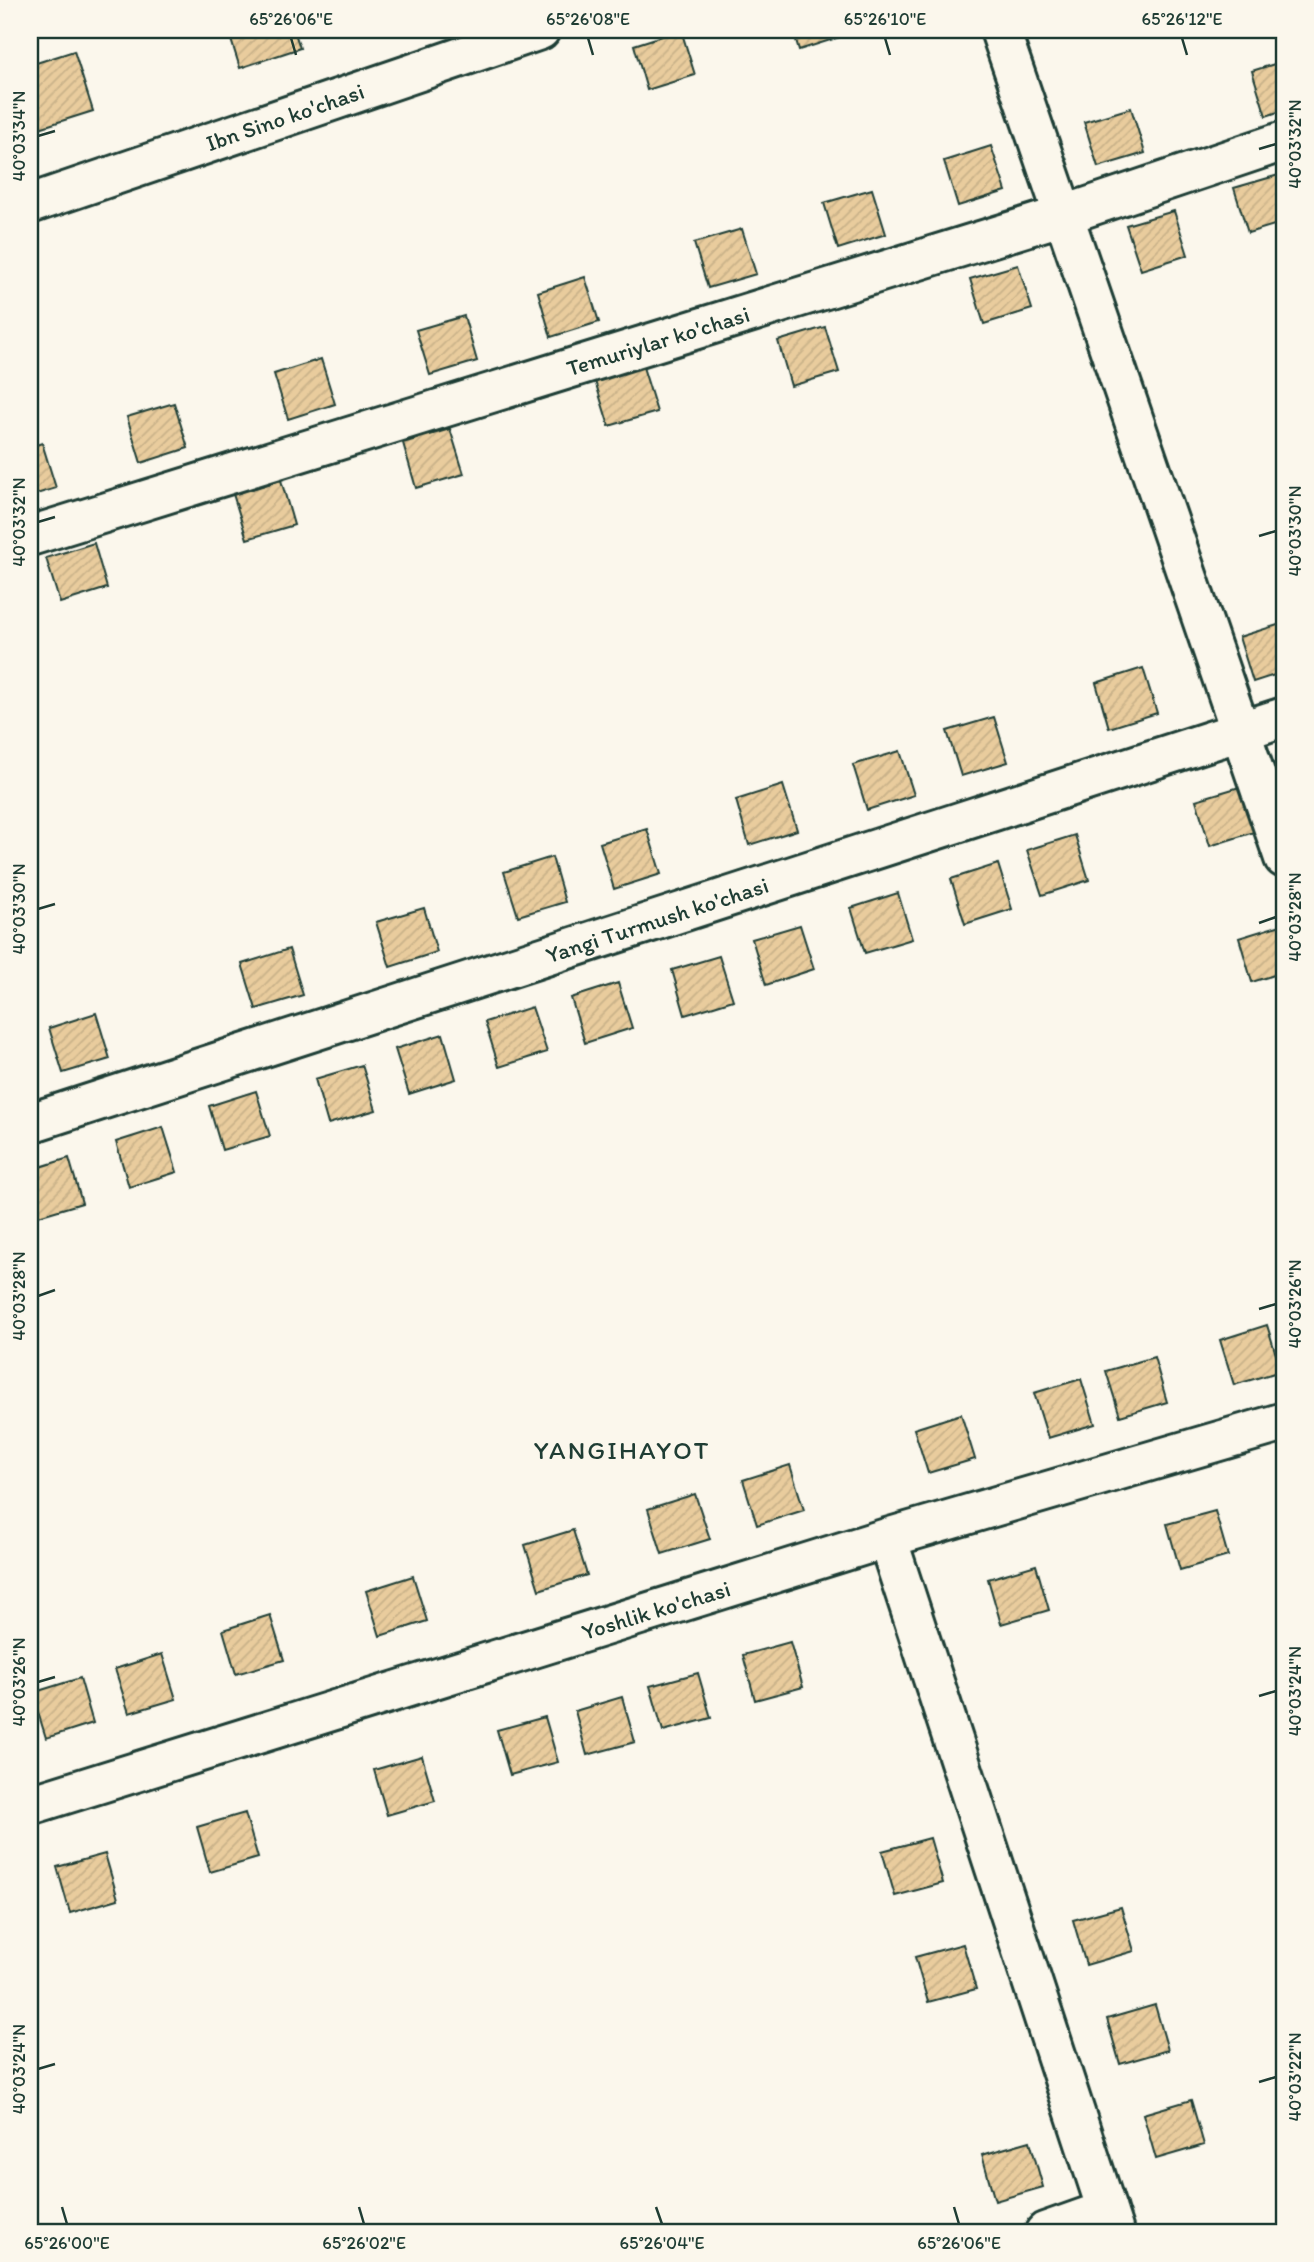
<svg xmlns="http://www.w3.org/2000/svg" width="1314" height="2262" viewBox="0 0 1314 2262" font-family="Itim,sans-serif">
<defs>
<pattern id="building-hatch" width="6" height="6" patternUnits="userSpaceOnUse" patternTransform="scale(1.75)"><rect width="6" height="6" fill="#e9cc9d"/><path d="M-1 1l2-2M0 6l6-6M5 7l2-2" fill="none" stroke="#c7b088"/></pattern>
</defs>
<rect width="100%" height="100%" fill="#fbf7ec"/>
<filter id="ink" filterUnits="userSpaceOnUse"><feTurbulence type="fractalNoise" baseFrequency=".0143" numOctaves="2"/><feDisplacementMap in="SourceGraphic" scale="14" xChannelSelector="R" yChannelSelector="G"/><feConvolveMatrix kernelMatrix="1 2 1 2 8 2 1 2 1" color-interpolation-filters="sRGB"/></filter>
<g filter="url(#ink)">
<path fill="url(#building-hatch)" stroke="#1f3d34" stroke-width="2" d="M 228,30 L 294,30 L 300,48 L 240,68 Z
M 681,30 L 695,75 L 647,90 L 634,45 Z
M 793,30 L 845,30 L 846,35 L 799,50 Z
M 74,51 L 93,111 L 33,130 L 30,120 L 30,65 Z
M 1284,61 L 1284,110 L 1266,116 L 1252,71 Z
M 1131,108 L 1145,153 L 1098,167 L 1084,122 Z
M 991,146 L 1006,191 L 958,206 L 944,161 Z
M 1282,174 L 1284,222 L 1248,233 L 1234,188 Z
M 872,189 L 886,234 L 838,249 L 824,203 Z
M 1174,211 L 1188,255 L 1141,270 L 1126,225 Z
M 742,229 L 756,274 L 708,288 L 694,243 Z
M 1018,265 L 1032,309 L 984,324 L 970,279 Z
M 585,277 L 599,322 L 551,337 L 538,292 Z
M 464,316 L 477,361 L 430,375 L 416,330 Z
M 825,327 L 839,372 L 791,386 L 778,341 Z
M 321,359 L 335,404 L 288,419 L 274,374 Z
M 643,367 L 657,412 L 609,426 L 595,381 Z
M 174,403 L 188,448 L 141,463 L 127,417 Z
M 450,429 L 464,474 L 416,488 L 403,443 Z
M 42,443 L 56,488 L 30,496 L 30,447 Z
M 281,480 L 294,525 L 247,539 L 233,494 Z
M 94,543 L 107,588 L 60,603 L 46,558 Z
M 1284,623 L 1284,672 L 1253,682 L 1239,637 Z
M 1143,668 L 1157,713 L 1109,728 L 1096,683 Z
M 994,717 L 1008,762 L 961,776 L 947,731 Z
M 900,751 L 914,795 L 867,810 L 853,765 Z
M 783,785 L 797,830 L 749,845 L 736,800 Z
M 1243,786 L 1257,831 L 1210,846 L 1196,800 Z
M 647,829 L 661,874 L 614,889 L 600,843 Z
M 1075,835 L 1089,880 L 1042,895 L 1027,850 Z
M 552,857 L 565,902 L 518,916 L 504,872 Z
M 998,864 L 1012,909 L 965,924 L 951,879 Z
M 898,893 L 912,939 L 865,953 L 851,908 Z
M 424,908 L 437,952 L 390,967 L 376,922 Z
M 1284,924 L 1284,972 L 1252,982 L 1239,938 Z
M 800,925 L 814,969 L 766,985 L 752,939 Z
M 289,949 L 303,995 L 256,1009 L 242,964 Z
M 719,956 L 733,1000 L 685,1015 L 672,970 Z
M 618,983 L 632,1028 L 585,1043 L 571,998 Z
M 532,1007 L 547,1052 L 499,1067 L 485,1022 Z
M 96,1013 L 110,1059 L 63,1073 L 49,1028 Z
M 443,1034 L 456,1079 L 409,1094 L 395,1049 Z
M 362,1065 L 376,1110 L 328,1124 L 315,1079 Z
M 256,1091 L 270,1136 L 222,1150 L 209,1106 Z
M 163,1127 L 177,1172 L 129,1187 L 116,1142 Z
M 69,1158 L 82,1203 L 35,1217 L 30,1200 L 30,1170 Z
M 1267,1325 L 1281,1371 L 1234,1385 L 1220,1340 Z
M 1154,1357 L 1167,1402 L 1120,1416 L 1106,1371 Z
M 1081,1379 L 1095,1424 L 1048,1438 L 1034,1393 Z
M 961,1414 L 975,1459 L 928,1473 L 914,1429 Z
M 790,1465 L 804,1510 L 757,1525 L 743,1480 Z
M 695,1494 L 710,1539 L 662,1554 L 648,1509 Z
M 1215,1511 L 1228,1556 L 1180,1570 L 1167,1524 Z
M 573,1530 L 587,1575 L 539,1590 L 525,1545 Z
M 1036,1565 L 1049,1610 L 1001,1624 L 988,1579 Z
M 413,1576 L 427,1621 L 380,1636 L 366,1591 Z
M 270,1615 L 284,1660 L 236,1674 L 223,1630 Z
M 790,1642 L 803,1687 L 755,1700 L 743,1655 Z
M 162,1654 L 176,1699 L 129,1713 L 115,1669 Z
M 698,1673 L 711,1718 L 663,1731 L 650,1686 Z
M 80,1678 L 93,1723 L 46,1738 L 32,1693 Z
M 622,1697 L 635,1742 L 587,1755 L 575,1711 Z
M 545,1717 L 558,1762 L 510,1775 L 497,1730 Z
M 422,1756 L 435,1801 L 387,1815 L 374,1770 Z
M 245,1813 L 258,1858 L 210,1872 L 197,1827 Z
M 930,1838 L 943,1883 L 895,1896 L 882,1851 Z
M 105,1854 L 118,1899 L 70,1913 L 57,1867 Z
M 1121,1907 L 1134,1951 L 1086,1965 L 1073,1920 Z
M 963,1944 L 976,1989 L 928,2002 L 915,1957 Z
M 1155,2005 L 1168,2050 L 1120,2064 L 1107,2019 Z
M 1191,2100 L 1204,2145 L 1156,2159 L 1143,2114 Z
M 1030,2141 L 1043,2187 L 995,2201 L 982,2155 Z"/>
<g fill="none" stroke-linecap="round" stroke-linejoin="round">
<defs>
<path id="minor" d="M 1000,30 L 1284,858
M 30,204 L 540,30
M 30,536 L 1064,215 L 1284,141
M 30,1123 L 1284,717
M 887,1538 L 1114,2232
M 30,1805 L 887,1538 L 1284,1422
M 1045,2232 L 1107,2210"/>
</defs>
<use href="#minor" stroke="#1f3d34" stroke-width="44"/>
<use href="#minor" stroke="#fbf7ec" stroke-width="38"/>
</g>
</g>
<path fill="none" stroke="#1f3d34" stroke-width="2.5" d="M 291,38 L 296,55M 588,38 L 593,55M 885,38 L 890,55M 1182,38 L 1187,55M 38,136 L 55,131M 1259,149 L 1276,144M 38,522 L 55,517M 1259,536 L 1276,531M 38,909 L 55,904M 1259,923 L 1276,917M 38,1296 L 55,1290M 1259,1309 L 1276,1304M 38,1682 L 55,1677M 1259,1696 L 1276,1691M 38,2069 L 55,2064M 1259,2082 L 1276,2077M 62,2207 L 67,2224M 359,2207 L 364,2224M 656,2207 L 662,2224M 954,2207 L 959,2224"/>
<g text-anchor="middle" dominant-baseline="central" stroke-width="5" stroke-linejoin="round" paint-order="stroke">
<g font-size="23" fill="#1f3d34" stroke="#fbf7ec">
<text transform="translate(285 117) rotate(-19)">Ibn Sino ko'chasi</text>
<text transform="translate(658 341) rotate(-17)">Temuriylar ko'chasi</text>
<text transform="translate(657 920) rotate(-18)">Yangi Turmush ko'chasi</text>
<text transform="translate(656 1610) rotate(-17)">Yoshlik ko'chasi</text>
</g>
<g font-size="26" letter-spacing="2" fill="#1f3d34" stroke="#fbf7ec">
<text x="622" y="1450">YANGIHAYOT</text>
</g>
</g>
<rect width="1314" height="2262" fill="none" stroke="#fbf7ec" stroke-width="77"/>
<rect x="38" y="38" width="1238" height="2186" fill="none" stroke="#1f3d34" stroke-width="2.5"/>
<g font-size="18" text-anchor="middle" fill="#1f3d34">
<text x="291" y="25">65°26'06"E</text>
<text x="588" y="25">65°26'08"E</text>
<text x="885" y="25">65°26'10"E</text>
<text x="1182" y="25">65°26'12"E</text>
<text transform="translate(19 136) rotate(-90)" y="6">40°03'34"N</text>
<text transform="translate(1295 144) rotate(-90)" y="6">40°03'32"N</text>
<text transform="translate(19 522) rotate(-90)" y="6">40°03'32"N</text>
<text transform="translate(1295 531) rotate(-90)" y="6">40°03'30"N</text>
<text transform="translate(19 909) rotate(-90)" y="6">40°03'30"N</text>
<text transform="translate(1295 917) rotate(-90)" y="6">40°03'28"N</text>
<text transform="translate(19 1296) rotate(-90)" y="6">40°03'28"N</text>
<text transform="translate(1295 1304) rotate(-90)" y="6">40°03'26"N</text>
<text transform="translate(19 1682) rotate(-90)" y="6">40°03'26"N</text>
<text transform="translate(1295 1691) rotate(-90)" y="6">40°03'24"N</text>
<text transform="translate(19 2069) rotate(-90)" y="6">40°03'24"N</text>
<text transform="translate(1295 2077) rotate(-90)" y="6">40°03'22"N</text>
<text x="67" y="2249">65°26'00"E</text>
<text x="364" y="2249">65°26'02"E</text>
<text x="662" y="2249">65°26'04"E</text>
<text x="959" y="2249">65°26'06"E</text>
</g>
</svg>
